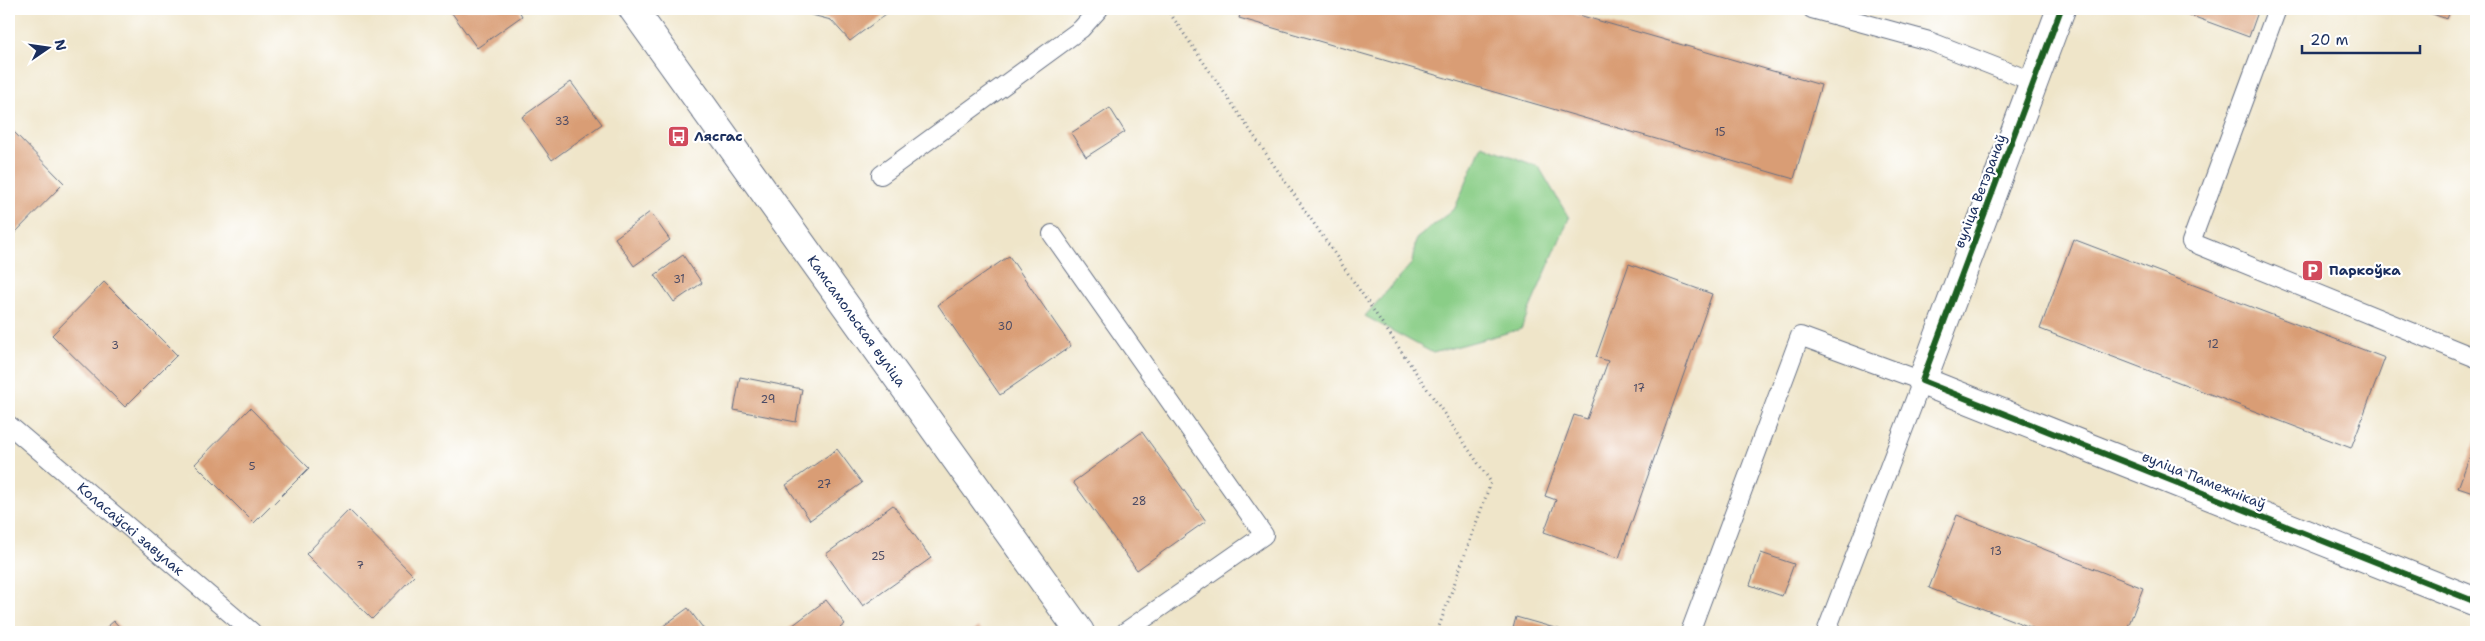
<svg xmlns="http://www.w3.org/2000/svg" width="2485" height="641" viewBox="0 0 2485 641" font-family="'Shantell Sans',sans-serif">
<rect width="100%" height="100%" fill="#fff"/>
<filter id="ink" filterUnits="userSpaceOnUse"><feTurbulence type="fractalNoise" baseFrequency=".02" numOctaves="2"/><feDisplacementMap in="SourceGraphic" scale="10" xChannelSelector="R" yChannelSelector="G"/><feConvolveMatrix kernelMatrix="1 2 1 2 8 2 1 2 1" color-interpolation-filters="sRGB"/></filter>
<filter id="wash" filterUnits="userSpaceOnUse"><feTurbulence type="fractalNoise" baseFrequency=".0096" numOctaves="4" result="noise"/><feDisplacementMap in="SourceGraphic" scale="20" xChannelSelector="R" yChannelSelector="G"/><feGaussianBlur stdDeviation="1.12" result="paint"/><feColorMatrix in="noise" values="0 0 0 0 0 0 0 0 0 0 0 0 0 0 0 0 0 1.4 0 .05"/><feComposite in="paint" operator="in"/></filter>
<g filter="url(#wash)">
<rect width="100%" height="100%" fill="#efe5c9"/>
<path fill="#8ace87" stroke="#527e72" d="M 1482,145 L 1539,167 L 1569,218 L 1521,329 L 1433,353 L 1365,316 L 1412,263 L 1416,239 L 1455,208 Z"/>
<g id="blocks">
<path fill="#d99d75" d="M 449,9 L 518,9 L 522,16 L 477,48 Z
M 803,9 L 882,9 L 886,14 L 850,41 L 831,20 L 808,14 Z
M 1242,9 L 1558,9 L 1821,85 L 1794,179 L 1239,18 Z
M 2173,9 L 2259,9 L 2249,37 Z
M 2418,9 L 2451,9 L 2447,19 Z
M 571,82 L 602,124 L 552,160 L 522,117 Z
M 1110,108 L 1125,132 L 1086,157 L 1071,133 Z
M 11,129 L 64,183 L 9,239 L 9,131 Z
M 650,212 L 670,240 L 634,266 L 615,238 Z
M 2073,239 L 2385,358 L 2351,448 L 2040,329 Z
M 683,255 L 702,283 L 674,302 L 655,275 Z
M 1009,256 L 1071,346 L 1000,395 L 938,305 Z
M 1629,264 L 1712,294 L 1619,558 L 1544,532 L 1556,500 L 1545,496 L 1574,415 L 1587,419 L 1608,361 L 1596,357 Z
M 104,282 L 177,355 L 125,407 L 52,335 Z
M 740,377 L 802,389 L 796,422 L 734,410 Z
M 250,408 L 309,468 L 254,523 L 195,464 Z
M 1142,432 L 1206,521 L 1137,570 L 1073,482 Z
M 2476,439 L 2476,494 L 2458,488 Z
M 837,449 L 862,483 L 810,520 L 786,485 Z
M 893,505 L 931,558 L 863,606 L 826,554 Z
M 349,510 L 414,576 L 372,619 L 306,554 Z
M 1957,515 L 2143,588 L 2126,632 L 2043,632 L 1929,588 Z
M 1761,553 L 1794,564 L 1782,596 L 1750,585 Z
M 826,600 L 845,624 L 835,632 L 784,632 Z
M 688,608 L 706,632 L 655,632 Z
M 1516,617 L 1569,632 L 1512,632 Z
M 114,621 L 124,632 L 101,632 Z
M 979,627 L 983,632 L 971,632 Z"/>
</g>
</g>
<g filter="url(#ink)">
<use href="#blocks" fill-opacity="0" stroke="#656f83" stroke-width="1"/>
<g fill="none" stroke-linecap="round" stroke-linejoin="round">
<defs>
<g id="lane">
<path d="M 1812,9 L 1929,41 L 2034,82"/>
<path d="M 2277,9 L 2191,242 L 2476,358"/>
<path d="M 881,175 L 1081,29 L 1099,9"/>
<path d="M 1052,234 L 1264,535 L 1125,632"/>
<path id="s1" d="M 9,425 L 252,632"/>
<path d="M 1690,632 L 1800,336 L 1922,381 L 1826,632"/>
</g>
<path id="street" d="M 2061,9 L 1922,381 L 2476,602"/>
<g id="secondary">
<path id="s2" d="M 633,9 L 1080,632"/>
</g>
</defs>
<use href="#lane" stroke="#656f83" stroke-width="20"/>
<use href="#street" stroke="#656f83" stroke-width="30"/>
<use href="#secondary" stroke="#656f83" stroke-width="30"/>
<path stroke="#656f83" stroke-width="3" stroke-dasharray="1 4" stroke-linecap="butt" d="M 1167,9 L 1491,482 L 1437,632"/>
<use href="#lane" stroke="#fff" stroke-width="18"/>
<use href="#street" stroke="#fff" stroke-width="28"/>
<use href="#secondary" stroke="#fff" stroke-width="28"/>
<defs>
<path id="cycleway" d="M 2061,9 L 1922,381 L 2476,602"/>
</defs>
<use href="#cycleway" stroke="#fff" stroke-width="9"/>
<use href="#cycleway" stroke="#1b5e20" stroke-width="6"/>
</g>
</g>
<defs>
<symbol id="bus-square" viewBox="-11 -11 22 22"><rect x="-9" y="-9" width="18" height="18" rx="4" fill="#d1495b" stroke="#fff"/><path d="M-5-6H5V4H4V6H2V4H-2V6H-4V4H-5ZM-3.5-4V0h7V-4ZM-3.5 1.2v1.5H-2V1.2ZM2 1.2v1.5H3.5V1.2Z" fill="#fff"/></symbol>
<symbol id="parking-square" viewBox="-11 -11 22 22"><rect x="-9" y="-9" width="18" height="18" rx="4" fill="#d1495b" stroke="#fff"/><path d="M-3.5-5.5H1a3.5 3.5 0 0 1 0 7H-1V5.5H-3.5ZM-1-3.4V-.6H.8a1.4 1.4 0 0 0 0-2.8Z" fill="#fff"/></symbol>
</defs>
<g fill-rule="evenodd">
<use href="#bus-square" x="666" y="124" width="25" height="25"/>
<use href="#parking-square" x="2300" y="258" width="25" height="25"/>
</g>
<g text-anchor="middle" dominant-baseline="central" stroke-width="4.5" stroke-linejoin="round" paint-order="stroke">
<g font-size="11" fill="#4a4a64">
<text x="562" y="121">33</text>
<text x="1720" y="132">15</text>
<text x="679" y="279">31</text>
<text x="1005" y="326">30</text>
<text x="2213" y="344">12</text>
<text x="115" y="345">3</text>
<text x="1639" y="388">17</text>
<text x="768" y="399">29</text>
<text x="252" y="466">5</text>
<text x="824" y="484">27</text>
<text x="1139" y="501">28</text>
<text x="1996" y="551">13</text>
<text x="878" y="556">25</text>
<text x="360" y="565">7</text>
</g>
<g font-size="14" font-weight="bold" fill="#1b2f5e" stroke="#fff" text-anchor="start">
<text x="694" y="136">Лясгас</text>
<text x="2329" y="270">Паркоўка</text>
</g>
<g font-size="14" fill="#1b2f5e" stroke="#fff">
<text transform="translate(1980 191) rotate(-69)">вуліца Ветэранаў</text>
<text stroke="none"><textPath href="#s2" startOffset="384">Камсамольская вуліца</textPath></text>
<text transform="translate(2204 480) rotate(22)">вуліца Памежнікаў</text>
<text stroke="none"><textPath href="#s1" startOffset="160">Коласаўскі завулак</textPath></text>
</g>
</g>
<rect width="2485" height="641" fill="none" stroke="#fff" stroke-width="30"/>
<g transform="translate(48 48) rotate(77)" stroke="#ffffff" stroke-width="4" paint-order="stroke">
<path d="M0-4L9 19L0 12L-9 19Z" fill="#1b2f5e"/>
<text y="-8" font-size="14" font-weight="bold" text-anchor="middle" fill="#1b2f5e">N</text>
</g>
<path d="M2302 45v8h118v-8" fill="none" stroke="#1b2f5e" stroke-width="2.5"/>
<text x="2310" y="45" font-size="15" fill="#1b2f5e" stroke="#ffffff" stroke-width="4" paint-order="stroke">20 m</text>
</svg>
